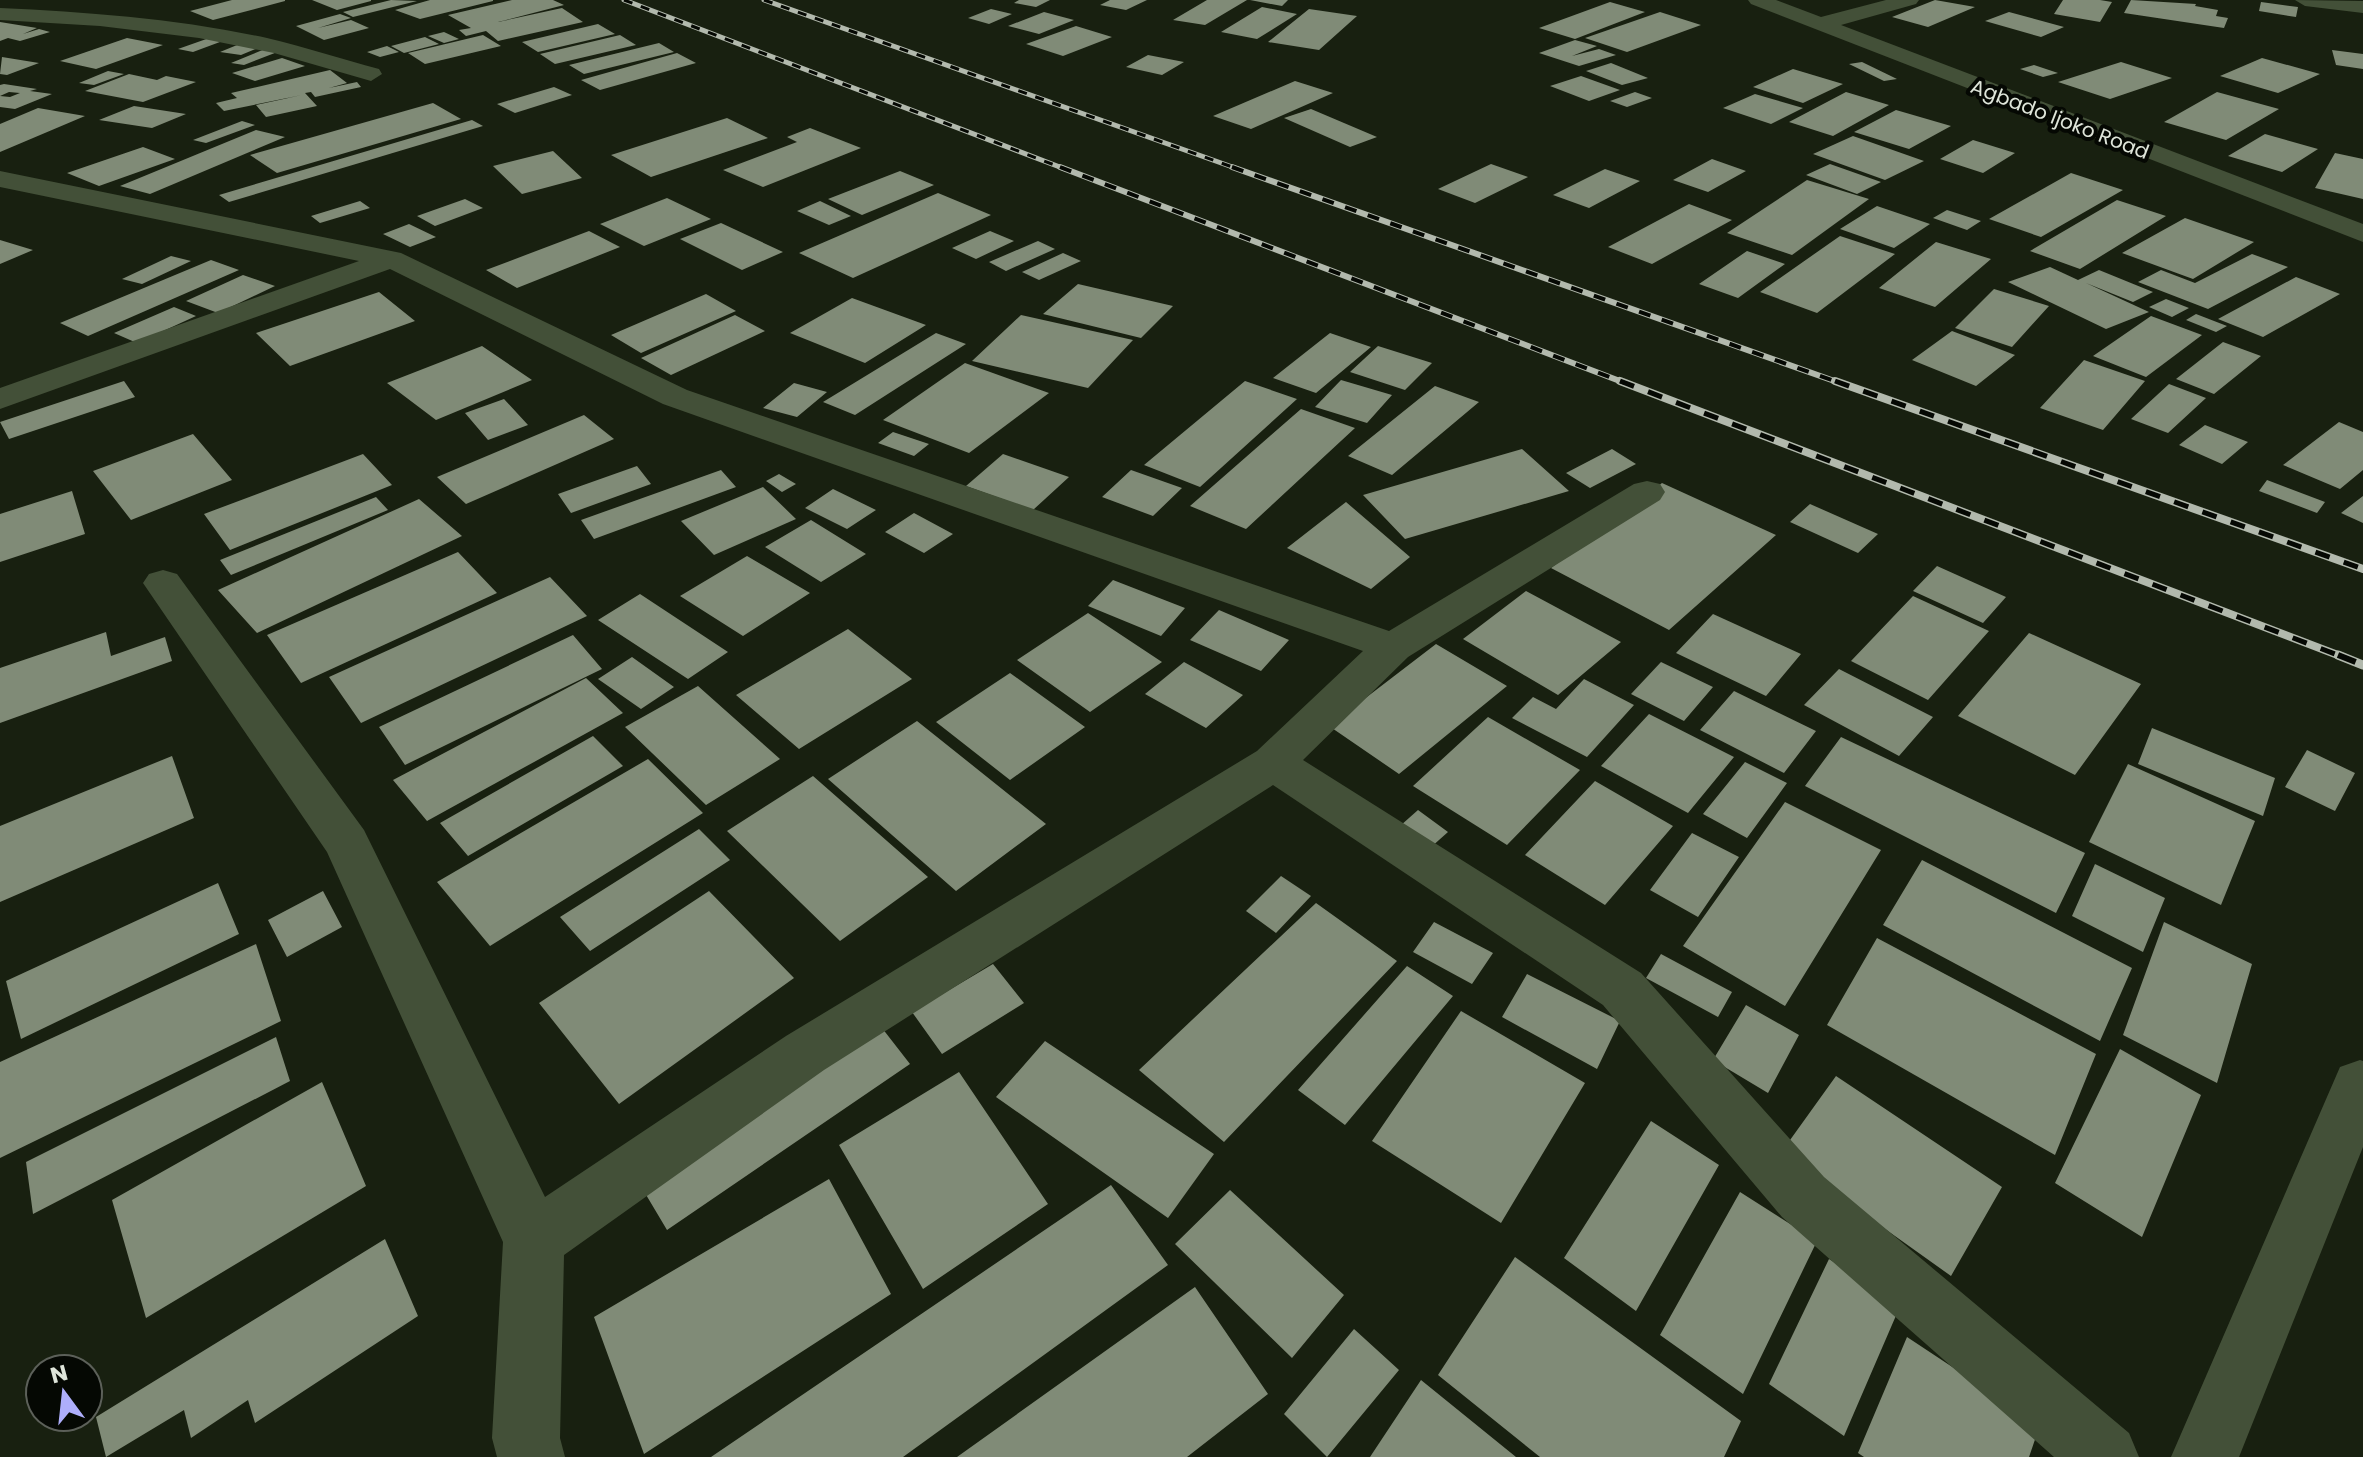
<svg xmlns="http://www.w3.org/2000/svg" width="2363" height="1457" viewBox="0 0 2363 1457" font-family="Poppins,sans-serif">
<rect width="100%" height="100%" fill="#182010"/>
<path fill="#808b77" d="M 232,0 L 285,0 L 285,1 L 213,20 L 190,11 Z
M 312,0 L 371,0 L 371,1 L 337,10 Z
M 391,0 L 417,1 L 353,17 L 343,12 Z
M 430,0 L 493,0 L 493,1 L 420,19 L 395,10 Z
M 512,0 L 553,0 L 564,5 L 498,22 L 562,8 L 583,22 L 498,41 L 486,31 L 466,36 L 459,30 L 471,28 L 448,15 Z
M 1019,0 L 1050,0 L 1036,7 L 1014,3 Z
M 1110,0 L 1147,0 L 1126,10 L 1100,5 Z
M 1207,0 L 1247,0 L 1205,25 L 1173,20 Z
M 1250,0 L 1288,0 L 1282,6 Z
M 1935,0 L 1975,7 L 1928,27 L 1892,17 Z
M 2063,0 L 2100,0 L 2112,2 L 2100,22 L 2054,14 Z
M 2131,0 L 2196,4 L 2195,6 L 2218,10 L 2216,16 L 2228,18 L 2224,28 L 2124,13 Z
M 1610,2 L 1645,12 L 1575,39 L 1539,28 Z
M 2261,2 L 2298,7 L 2296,17 L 2259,11 Z
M 1262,7 L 1297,14 L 1257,39 L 1221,32 Z
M 991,9 L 1012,14 L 989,24 L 968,18 Z
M 1309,9 L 1357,16 L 1319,50 L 1268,42 Z
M 1044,12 L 1074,20 L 1039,34 L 1008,26 Z
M 1660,12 L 1701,25 L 1627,52 L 1585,38 Z
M 2009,12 L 2064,27 L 2041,37 L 1985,21 Z
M 340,14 L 351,18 L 318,28 L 351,20 L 369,28 L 324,40 L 296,26 Z
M 0,22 L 37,28 L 23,34 L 39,29 L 50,32 L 20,41 L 8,38 L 0,41 Z
M 598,24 L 615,34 L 538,52 L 522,42 Z
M 1076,26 L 1112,37 L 1063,56 L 1026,44 Z
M 444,32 L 459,39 L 444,43 L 428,36 Z
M 483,35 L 501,46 L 425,64 L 408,53 Z
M 620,35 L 636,45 L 555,64 L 540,54 Z
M 212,37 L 228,39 L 193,52 L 178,49 Z
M 425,37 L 439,44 L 404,53 L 391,46 Z
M 127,38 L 163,45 L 96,69 L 60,61 Z
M 1575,40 L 1597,46 L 1572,56 L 1599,49 L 1616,55 L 1579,66 L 1539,53 Z
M 242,43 L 263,46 L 241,55 L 220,52 Z
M 659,43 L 674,52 L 584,74 L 569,65 Z
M 387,46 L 399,52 L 380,57 L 367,52 Z
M 265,49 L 280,51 L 244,65 L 231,63 Z
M 2332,50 L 2363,54 L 2363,69 L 2336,65 Z
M 677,53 L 696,63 L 600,90 L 581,80 Z
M 1148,55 L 1184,62 L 1162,75 L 1126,67 Z
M 2,57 L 39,63 L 7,75 L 0,74 Z
M 282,58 L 305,66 L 255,81 L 232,73 Z
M 2262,58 L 2320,74 L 2278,93 L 2220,76 Z
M 1862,62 L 1897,79 L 1884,81 L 1849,64 Z
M 2121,62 L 2172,78 L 2110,99 L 2058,82 Z
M 1611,63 L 1648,78 L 1622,85 L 1586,71 Z
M 2034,65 L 2058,73 L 2043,77 L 2020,69 Z
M 1793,69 L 1843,84 L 1803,103 L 1753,87 Z
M 330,70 L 347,83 L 329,88 L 357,82 L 361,87 L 315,97 L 311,92 L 305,93 L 317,106 L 266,117 L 256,105 L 302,95 L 224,111 L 216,103 L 237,98 L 231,93 Z
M 108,71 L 124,74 L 94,85 L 79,83 Z
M 129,74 L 157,80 L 166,76 L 196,82 L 143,102 L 85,91 Z
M 1581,76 L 1620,90 L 1589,101 L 1550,86 Z
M 1295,81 L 1333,93 L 1251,129 L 1213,116 Z
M 4,84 L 37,89 L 30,91 L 52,94 L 15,109 L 0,107 L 0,96 L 10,97 L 20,93 L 9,92 L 0,96 L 0,85 Z
M 554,87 L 572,95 L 515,113 L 497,104 Z
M 1635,92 L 1652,98 L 1627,107 L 1610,101 Z
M 1846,92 L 1889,105 L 1833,136 L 1789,122 Z
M 2217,92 L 2279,109 L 2226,140 L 2164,122 Z
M 1755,94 L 1803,108 L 1771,124 L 1723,108 Z
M 433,103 L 461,119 L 277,173 L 250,155 Z
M 134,106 L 186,114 L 152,128 L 99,120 Z
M 38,108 L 85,116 L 0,152 L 0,124 Z
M 1311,109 L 1377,137 L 1350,147 L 1284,118 Z
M 1896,110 L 1951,126 L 1909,149 L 1854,132 Z
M 727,118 L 768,138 L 651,177 L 611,155 Z
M 472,120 L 483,126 L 229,202 L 219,195 Z
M 242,121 L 255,125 L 206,143 L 193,140 Z
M 810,128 L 861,148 L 763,187 L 723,170 L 797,142 L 787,137 Z
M 256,130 L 285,137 L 150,194 L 120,186 Z
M 2265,134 L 2318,149 L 2282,172 L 2228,156 Z
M 1853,136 L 1924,161 L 1885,180 L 1813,154 Z
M 1973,140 L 2015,153 L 1983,173 L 1940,159 Z
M 143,147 L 175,159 L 99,186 L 67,173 Z
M 553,151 L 582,178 L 522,194 L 493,166 Z
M 2335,153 L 2363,159 L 2363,199 L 2315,188 Z
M 1712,159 L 1746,171 L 1708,192 L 1673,180 Z
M 1491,164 L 1528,177 L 1475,203 L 1438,189 Z
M 1830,164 L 1881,182 L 1857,194 L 1806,175 Z
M 1605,169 L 1640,181 L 1589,208 L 1553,195 Z
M 900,171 L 934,185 L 862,215 L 828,199 Z
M 2071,173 L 2123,190 L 2041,237 L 1989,219 Z
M 1807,180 L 1869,199 L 1792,255 L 1727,233 Z
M 938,193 L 991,215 L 853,278 L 799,253 Z
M 667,198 L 711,219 L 644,246 L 600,224 Z
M 465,199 L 483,208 L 435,226 L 417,216 Z
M 2117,200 L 2166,216 L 2080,269 L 2030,251 Z
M 360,201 L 370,208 L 320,223 L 311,216 Z
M 820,201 L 851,216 L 829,225 L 797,211 Z
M 1689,204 L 1732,220 L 1652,264 L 1608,247 Z
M 1877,206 L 1930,224 L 1894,248 L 1840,229 Z
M 1947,210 L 1981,221 L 1967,230 L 1933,218 Z
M 2185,218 L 2254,242 L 2193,279 L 2122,253 Z
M 721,223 L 783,252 L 742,270 L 680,239 Z
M 409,224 L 436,237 L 410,247 L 383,234 Z
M 589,231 L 620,247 L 517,288 L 486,270 Z
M 990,231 L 1014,241 L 976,259 L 952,248 Z
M 1840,236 L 1895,254 L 1817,313 L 1760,292 Z
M 0,240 L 33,250 L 0,264 Z
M 1038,241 L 1055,249 L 1006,271 L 989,262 Z
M 1936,242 L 1991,259 L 1935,307 L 1879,288 Z
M 1747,251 L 1785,264 L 1738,298 L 1699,284 Z
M 1063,253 L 1081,261 L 1039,280 L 1022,272 Z
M 2252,254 L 2288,267 L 2208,309 L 2138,282 L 2161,270 L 2195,283 Z
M 171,256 L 191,261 L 142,284 L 122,279 Z
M 211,260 L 239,270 L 88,336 L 60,323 Z
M 2050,267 L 2078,280 L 2099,270 L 2153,292 L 2133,302 L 2086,283 L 2149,312 L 2106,329 L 2008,282 Z
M 243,275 L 275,286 L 218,313 L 186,301 Z
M 2296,277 L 2340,294 L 2263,337 L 2218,319 Z
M 1078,284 L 1173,306 L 1141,338 L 1043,314 Z
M 1994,289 L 2049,306 L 2012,347 L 1955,328 Z
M 379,292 L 415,321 L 290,366 L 256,333 Z
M 706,294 L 736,311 L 641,353 L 611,335 Z
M 852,298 L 926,325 L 865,363 L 790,333 Z
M 2166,299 L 2189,308 L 2172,317 L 2149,307 Z
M 174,307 L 196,316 L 137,343 L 114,333 Z
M 2196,314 L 2227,326 L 2216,332 L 2186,320 Z
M 735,315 L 765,331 L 671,375 L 641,358 Z
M 1021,315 L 1133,340 L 1088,388 L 972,361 Z
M 2151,316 L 2202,335 L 2146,377 L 2093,356 Z
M 1952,331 L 2015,355 L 1976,386 L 1912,360 Z
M 936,333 L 966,344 L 855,415 L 823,402 Z
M 1330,333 L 1371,347 L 1316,393 L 1273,378 Z
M 2223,342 L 2261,356 L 2214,394 L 2176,379 Z
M 482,346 L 532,380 L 436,420 L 387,383 Z
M 1378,346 L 1432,363 L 1405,390 L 1350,372 Z
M 2084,360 L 2145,381 L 2103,430 L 2040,408 Z
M 965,363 L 1049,393 L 969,453 L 883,420 Z
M 1341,380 L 1392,395 L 1367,423 L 1315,407 Z
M 124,381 L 135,397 L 9,439 L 0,422 Z
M 1245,381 L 1297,399 L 1200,487 L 1144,465 Z
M 794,383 L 827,392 L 797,417 L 763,408 Z
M 2169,384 L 2206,398 L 2168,433 L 2131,419 Z
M 1435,386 L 1479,402 L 1392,475 L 1348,456 Z
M 504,399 L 528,425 L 488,440 L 465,413 Z
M 1301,409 L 1355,428 L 1246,529 L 1190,506 Z
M 584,415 L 614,439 L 466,504 L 437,477 Z
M 2339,422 L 2363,432 L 2363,470 L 2340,489 L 2283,465 Z
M 2205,425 L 2248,442 L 2222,464 L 2179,445 Z
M 893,432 L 929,444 L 914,456 L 878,443 Z
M 193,434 L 232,480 L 131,520 L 93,471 Z
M 1522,449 L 1569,491 L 1405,539 L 1363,495 Z
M 1612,449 L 1636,464 L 1590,488 L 1566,473 Z
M 363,454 L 392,485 L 230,550 L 204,514 Z
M 1003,454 L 1069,477 L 1033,510 L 966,486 Z
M 637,466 L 651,484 L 571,513 L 558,494 Z
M 721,470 L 736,487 L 594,539 L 581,520 Z
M 1131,470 L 1182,488 L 1153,516 L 1102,497 Z
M 779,474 L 796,484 L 782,492 L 766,481 Z
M 2267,480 L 2325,502 L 2317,513 L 2259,491 Z
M 1662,483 L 1776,535 L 1669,630 L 1551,568 Z
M 763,487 L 796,519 L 714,555 L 681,521 Z
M 833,489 L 876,510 L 847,529 L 805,508 Z
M 72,491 L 85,534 L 0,562 L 0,514 Z
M 2363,496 L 2363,523 L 2341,513 Z
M 376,497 L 388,510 L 231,575 L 220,560 Z
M 419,499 L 462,536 L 257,633 L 218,590 Z
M 1346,502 L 1410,557 L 1371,589 L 1287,548 Z
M 1810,504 L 1878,534 L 1858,553 L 1790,522 Z
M 914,513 L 953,534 L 924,553 L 885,532 Z
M 811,520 L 866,554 L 821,582 L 765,547 Z
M 458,552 L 497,593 L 301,683 L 267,635 Z
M 747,556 L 810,593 L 743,636 L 680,596 Z
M 1937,566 L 2006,597 L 1983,623 L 1913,591 Z
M 550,577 L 587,616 L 361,723 L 329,677 Z
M 1113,580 L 1185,608 L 1161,636 L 1088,606 Z
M 1526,591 L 1621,642 L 1558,695 L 1463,639 Z
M 640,594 L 728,652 L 688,679 L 598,620 Z
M 1913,596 L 1989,631 L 1928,700 L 1851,661 Z
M 1219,610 L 1289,640 L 1261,671 L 1190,640 Z
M 1088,613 L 1162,662 L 1090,712 L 1017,660 Z
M 1713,614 L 1801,654 L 1766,696 L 1676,653 Z
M 848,629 L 912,679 L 799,749 L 736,695 Z
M 106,632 L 111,656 L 165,637 L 172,661 L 0,723 L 0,668 Z
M 2029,633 L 2141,684 L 2075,775 L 1958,716 Z
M 573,635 L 602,669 L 405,765 L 379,727 Z
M 1436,644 L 1507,686 L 1399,774 L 1329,726 Z
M 632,657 L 674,687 L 641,709 L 598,679 Z
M 1184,662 L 1243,695 L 1206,728 L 1145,694 Z
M 1661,662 L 1713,687 L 1684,721 L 1631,694 Z
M 1839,669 L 1933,717 L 1899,756 L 1804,705 Z
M 1010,673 L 1085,727 L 1010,780 L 936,722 Z
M 586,678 L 623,713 L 427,821 L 393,780 Z
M 1584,679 L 1634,705 L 1587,757 L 1512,718 L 1533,697 L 1556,709 Z
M 698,686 L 780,759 L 706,805 L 625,727 Z
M 1734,691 L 1816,731 L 1784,773 L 1700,730 Z
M 1649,714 L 1734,757 L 1688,813 L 1601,766 Z
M 1488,717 L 1580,770 L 1507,845 L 1413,786 Z
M 917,721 L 1046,824 L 956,891 L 828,779 Z
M 2152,728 L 2275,778 L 2263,816 L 2138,764 Z
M 593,736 L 623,766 L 468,856 L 440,823 Z
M 1841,737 L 2085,853 L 2056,913 L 1805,786 Z
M 2307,750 L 2355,773 L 2335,811 L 2285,787 Z
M 172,756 L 194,818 L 0,902 L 0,826 Z
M 648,759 L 703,813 L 490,946 L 437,882 Z
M 1745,762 L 1787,783 L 1747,838 L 1703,814 Z
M 2128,764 L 2255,821 L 2221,905 L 2089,842 Z
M 813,776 L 928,877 L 840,941 L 727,831 Z
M 1595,781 L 1673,826 L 1605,905 L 1525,855 Z
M 1785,802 L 1881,850 L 1785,1006 L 1683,946 Z
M 1418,810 L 1448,832 L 1421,856 L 1391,834 Z
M 699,829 L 730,860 L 590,951 L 560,917 Z
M 1692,833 L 1739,857 L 1698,917 L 1650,890 Z
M 1922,860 L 2132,968 L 2100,1041 L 1883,925 Z
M 2095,864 L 2165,898 L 2143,952 L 2072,916 Z
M 1281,876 L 1311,896 L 1276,933 L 1246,911 Z
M 218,883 L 239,934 L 21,1039 L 6,981 Z
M 323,891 L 342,927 L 287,957 L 268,920 Z
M 709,891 L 794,978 L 619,1104 L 539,1003 Z
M 1316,903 L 1397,961 L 1224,1142 L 1139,1070 Z
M 1434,922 L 1493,953 L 1472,984 L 1413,952 Z
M 2164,922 L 2252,964 L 2217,1083 L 2123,1035 Z
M 1877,938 L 2096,1054 L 2055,1155 L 1827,1025 Z
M 256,944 L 281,1021 L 0,1158 L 0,1062 Z
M 1661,954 L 1732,992 L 1718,1017 L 1646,978 Z
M 993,964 L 1024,1003 L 942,1054 L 912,1012 Z
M 1407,966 L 1453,996 L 1345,1125 L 1298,1090 Z
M 1527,974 L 1620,1021 L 1597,1069 L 1502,1017 Z
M 1746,1005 L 1799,1035 L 1768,1093 L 1713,1060 Z
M 1461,1011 L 1585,1083 L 1501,1223 L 1372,1141 Z
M 882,1028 L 910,1064 L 667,1230 L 642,1188 Z
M 276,1037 L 290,1081 L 33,1214 L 26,1162 Z
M 1045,1041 L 1214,1154 L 1168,1218 L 996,1097 Z
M 2120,1049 L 2201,1095 L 2142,1237 L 2055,1183 Z
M 959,1072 L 1048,1204 L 923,1289 L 839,1145 Z
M 1836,1076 L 2002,1187 L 1951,1276 L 1780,1154 Z
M 322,1082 L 366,1186 L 146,1318 L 112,1200 Z
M 1651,1121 L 1719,1165 L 1636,1311 L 1564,1258 Z
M 829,1179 L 891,1294 L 644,1454 L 594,1317 Z
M 1111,1185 L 1168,1265 L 903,1457 L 711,1457 Z
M 1230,1190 L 1344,1295 L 1292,1358 L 1175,1244 Z
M 1740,1192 L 1817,1241 L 1743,1394 L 1660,1335 Z
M 385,1239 L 418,1316 L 255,1423 L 248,1400 L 191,1438 L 184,1410 L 106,1457 L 96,1417 Z
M 1515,1257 L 1741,1421 L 1724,1457 L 1540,1457 L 1438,1375 Z
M 1829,1259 L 1901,1304 L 1844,1436 L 1769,1384 Z
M 1195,1287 L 1268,1394 L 1187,1457 L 957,1457 Z
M 1354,1329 L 1399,1370 L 1327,1457 L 1284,1414 Z
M 1907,1337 L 2040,1425 L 2029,1457 L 1864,1457 L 1858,1453 Z
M 1421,1380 L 1516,1457 L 1370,1457 Z"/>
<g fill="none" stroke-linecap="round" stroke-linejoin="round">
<path fill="#435038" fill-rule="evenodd" d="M 1748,0 L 1776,0 L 1821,17 L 1886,0 L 1919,0 L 1916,4 L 1841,25 L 2363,224 L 2363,242 L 1751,4 Z
M 2295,0 L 2363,1 L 2363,13 L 2305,6 Z
M 0,8 C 89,12 179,19 267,38 C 305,47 342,59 379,69 L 382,74 L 371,81 L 274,53 L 199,38 L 100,26 L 0,20 Z
M 0,171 L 401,253 L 687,390 L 1389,631 L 1634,484 L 1647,481 L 1660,484 L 1665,492 L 1660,500 L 1408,657 L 1303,760 L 1641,973 L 1824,1177 L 2129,1433 L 2139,1457 L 2054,1457 L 1782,1217 L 1603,1005 L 1273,785 L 824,1070 L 564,1255 L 560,1438 L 565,1457 L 497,1457 L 492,1438 L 503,1242 L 327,852 L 143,583 L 149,574 L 163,570 L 177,574 L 364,830 L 545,1197 L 786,1036 L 1257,751 L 1363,651 L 663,404 L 390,269 L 0,409 L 0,388 L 359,261 L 0,187 Z
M 2360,1060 L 2363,1061 L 2363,1147 L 2239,1457 L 2171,1457 L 2340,1067 Z"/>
<defs>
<path id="rail-far3" d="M 624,0 L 1065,169
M 764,0 L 1238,169"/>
<path id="rail-far2" d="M 1060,167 L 1625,383
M 1232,167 L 1840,383"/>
<path id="rail-far1" d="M 1620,381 L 2343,657
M 1835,381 L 2363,569"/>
<path id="rail" d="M 2338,655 L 2363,665"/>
</defs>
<use href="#rail-far3" stroke="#b2b9ad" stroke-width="5"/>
<use href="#rail-far2" stroke="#b2b9ad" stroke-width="6"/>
<use href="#rail-far1" stroke="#b2b9ad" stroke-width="8"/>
<use href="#rail" stroke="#b2b9ad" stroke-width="9"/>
<use href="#rail-far3" stroke="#050803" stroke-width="3" stroke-dasharray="9" stroke-linecap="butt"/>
<use href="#rail-far2" stroke="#050803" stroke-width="4" stroke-dasharray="12" stroke-linecap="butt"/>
<use href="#rail-far1" stroke="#050803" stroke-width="5" stroke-dasharray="15" stroke-linecap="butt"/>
<use href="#rail" stroke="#050803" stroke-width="6" stroke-dasharray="19" stroke-linecap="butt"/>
</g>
<g text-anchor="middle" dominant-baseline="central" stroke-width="8" stroke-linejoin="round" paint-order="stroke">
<g font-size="20" fill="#dfe5da" stroke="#050803">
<text transform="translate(2060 119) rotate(21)">Agbado Ijoko Road</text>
</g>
</g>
<g transform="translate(64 1393) rotate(345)"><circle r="38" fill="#050803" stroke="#5c6059" stroke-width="2"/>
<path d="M0-6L14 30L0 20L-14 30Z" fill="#aeaefb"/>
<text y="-12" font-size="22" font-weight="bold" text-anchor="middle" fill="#dfe5da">N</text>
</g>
</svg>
